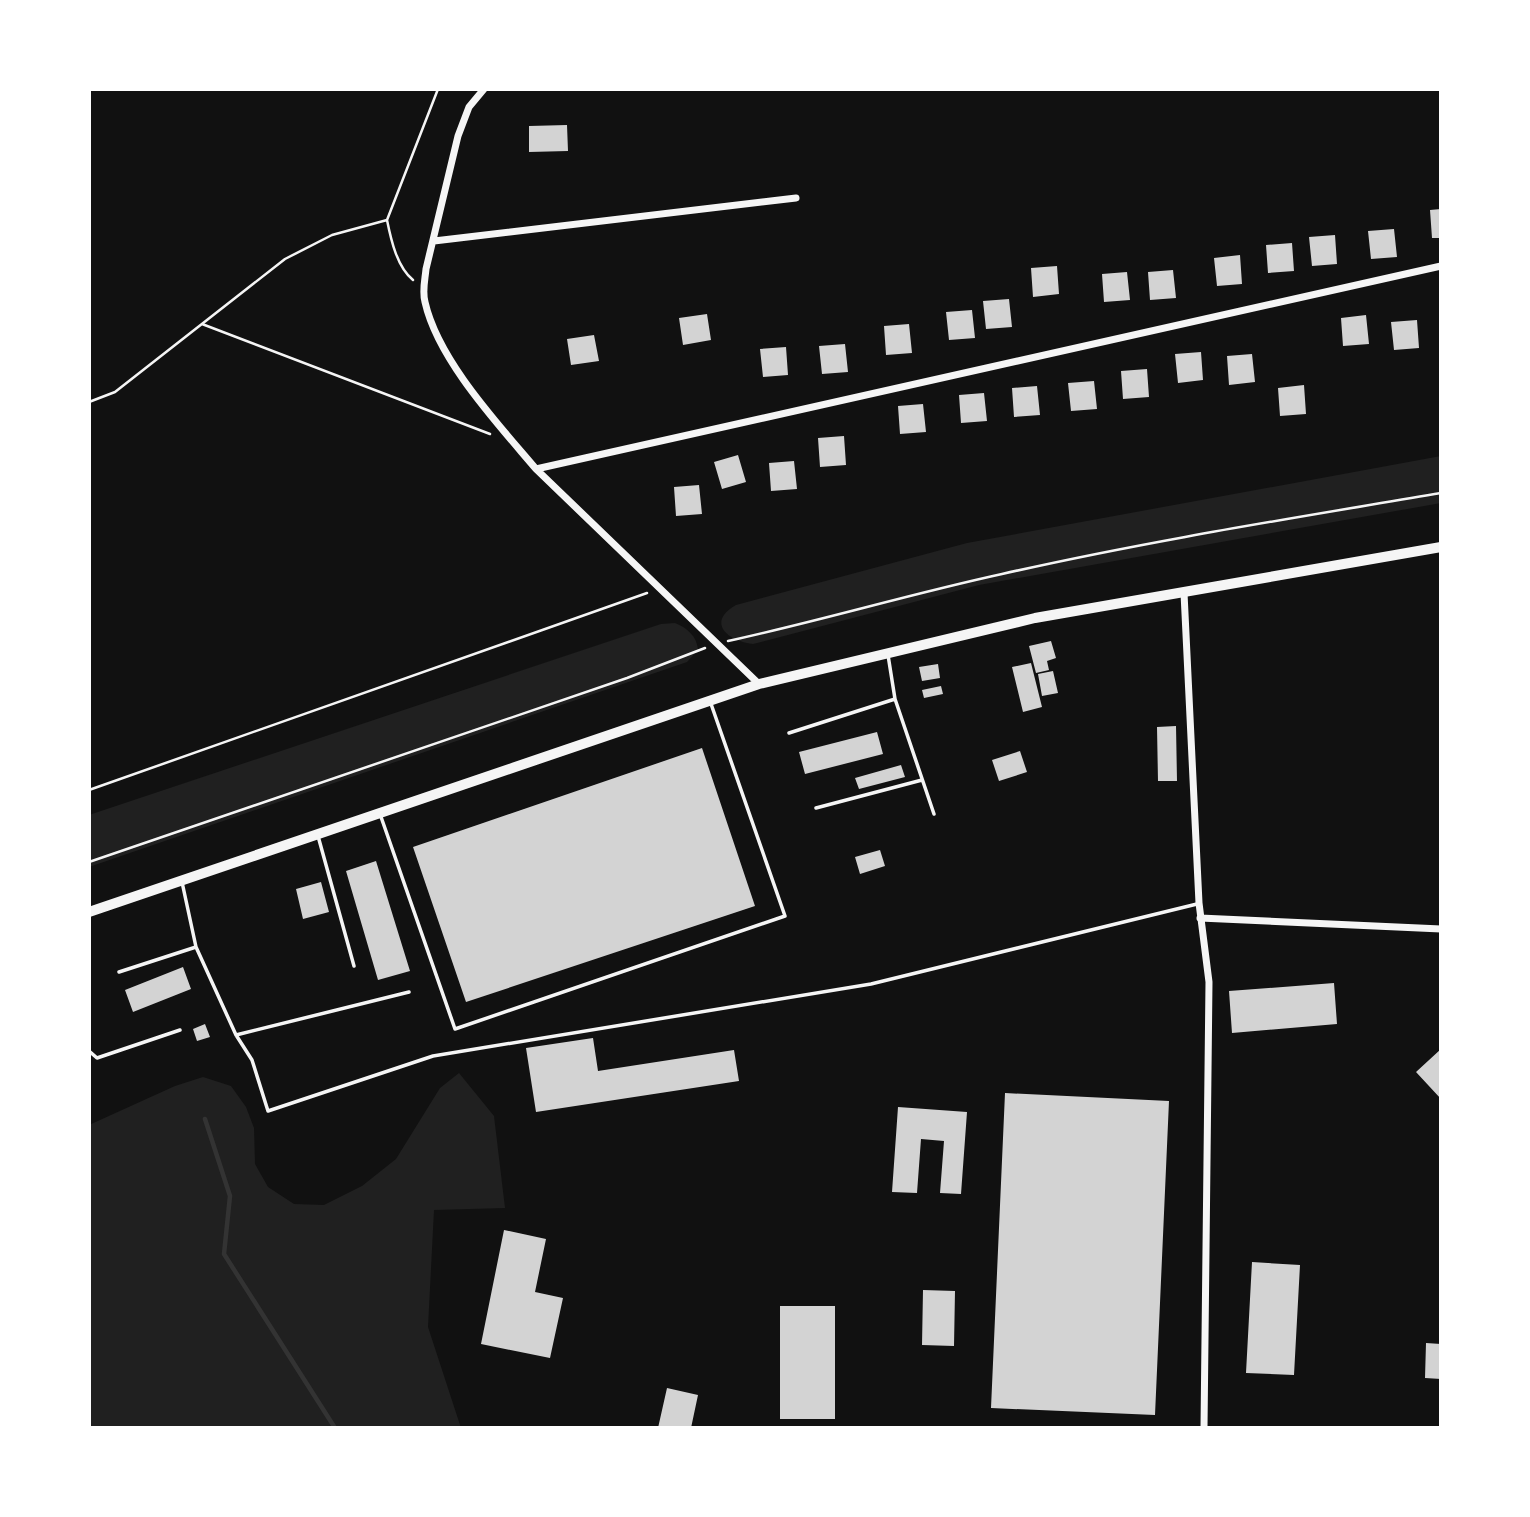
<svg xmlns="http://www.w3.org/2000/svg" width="1530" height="1517" viewBox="0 0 1530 1517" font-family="Helvetica,sans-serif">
<rect width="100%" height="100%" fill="#111"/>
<path fill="#202020" d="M 1441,456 L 1441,503 L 979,585 L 753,644 C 727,641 706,622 736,605 L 967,543 Z
M 675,623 C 687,628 697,636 698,650 L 687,662 L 89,867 L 89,815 L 661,624 Z
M 459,1073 L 494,1116 L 505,1208 L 434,1210 L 428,1327 L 461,1428 L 89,1428 L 89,1125 L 175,1086 L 203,1077 L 231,1086 L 246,1107 L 254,1128 L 255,1164 L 268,1187 L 294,1204 L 324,1205 L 362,1186 L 396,1159 L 440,1088 Z"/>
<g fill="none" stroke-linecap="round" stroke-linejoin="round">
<path stroke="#333" stroke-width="4.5" d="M 205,1119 L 230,1196 L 224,1254 L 335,1428"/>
</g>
<path fill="#d3d3d3" d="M 567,125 L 568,151 L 529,152 L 529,126 Z
M 1441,209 L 1441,238 L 1432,238 L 1430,210 Z
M 1394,229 L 1397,257 L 1371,259 L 1368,231 Z
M 1335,235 L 1337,264 L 1312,266 L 1309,237 Z
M 1292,243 L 1294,271 L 1268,273 L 1266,245 Z
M 1240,255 L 1242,284 L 1217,286 L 1214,258 Z
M 1057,266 L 1059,294 L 1033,297 L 1031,268 Z
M 1173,270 L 1176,298 L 1150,300 L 1148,272 Z
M 1127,272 L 1130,300 L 1104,302 L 1102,274 Z
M 1009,299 L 1012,327 L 986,329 L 983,301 Z
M 972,310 L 975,338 L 949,340 L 946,312 Z
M 707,314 L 711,340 L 683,345 L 679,318 Z
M 1366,315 L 1369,344 L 1343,346 L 1341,318 Z
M 1417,320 L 1419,348 L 1394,350 L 1391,322 Z
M 909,324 L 912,353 L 886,355 L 884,326 Z
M 594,335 L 599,361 L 571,365 L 567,339 Z
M 845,344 L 848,372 L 822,374 L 819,346 Z
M 786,347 L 788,375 L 763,377 L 760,349 Z
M 1201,352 L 1203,380 L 1178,383 L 1175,354 Z
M 1252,354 L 1255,382 L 1229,385 L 1227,356 Z
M 1147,369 L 1149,397 L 1123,399 L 1121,371 Z
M 1094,381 L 1097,409 L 1071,411 L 1068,383 Z
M 1304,385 L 1306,414 L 1280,416 L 1278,388 Z
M 1037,386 L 1040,415 L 1014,417 L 1012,388 Z
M 984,393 L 987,421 L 961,423 L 959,395 Z
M 923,404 L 926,432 L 900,434 L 898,406 Z
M 844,436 L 846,465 L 820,467 L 818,438 Z
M 738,455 L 746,482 L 722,489 L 714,462 Z
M 794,461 L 797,489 L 771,491 L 769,463 Z
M 699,485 L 702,514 L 676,516 L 674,487 Z
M 1051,641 L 1056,658 L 1047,661 L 1049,670 L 1036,673 L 1029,646 Z
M 1031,663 L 1042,707 L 1023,712 L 1012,667 Z
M 938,664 L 940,678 L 922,681 L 919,667 Z
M 1053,671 L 1058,693 L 1042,696 L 1038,674 Z
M 941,686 L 943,694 L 924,698 L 922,690 Z
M 1176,726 L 1177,781 L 1158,781 L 1157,727 Z
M 877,732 L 883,754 L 805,774 L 799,752 Z
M 702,748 L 755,906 L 466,1002 L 413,847 Z
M 1020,751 L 1027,772 L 999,781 L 992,760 Z
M 901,765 L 905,777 L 859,789 L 855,778 Z
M 880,850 L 885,866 L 860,874 L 855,857 Z
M 376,861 L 410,971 L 378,980 L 346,871 Z
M 321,882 L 329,912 L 303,919 L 296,889 Z
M 183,967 L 191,989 L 133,1012 L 125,990 Z
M 1334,983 L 1337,1024 L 1232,1033 L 1229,991 Z
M 205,1024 L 210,1037 L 197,1041 L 193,1029 Z
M 593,1038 L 598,1071 L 734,1050 L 739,1081 L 536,1112 L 526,1048 Z
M 1441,1049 L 1441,1099 L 1416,1072 Z
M 1005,1093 L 1169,1101 L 1155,1415 L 991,1408 Z
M 898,1107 L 967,1112 L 961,1194 L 940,1193 L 944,1141 L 921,1139 L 917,1193 L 892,1192 Z
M 504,1230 L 546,1239 L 535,1292 L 563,1298 L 550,1358 L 481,1344 Z
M 1252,1262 L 1300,1265 L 1294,1375 L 1246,1373 Z
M 923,1290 L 955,1291 L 954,1346 L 922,1345 Z
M 780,1306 L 835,1306 L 835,1419 L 780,1419 Z
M 1426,1343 L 1441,1344 L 1441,1379 L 1425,1378 Z
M 667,1388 L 698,1395 L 691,1428 L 658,1428 Z"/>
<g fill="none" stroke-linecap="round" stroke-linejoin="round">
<path stroke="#f5f5f5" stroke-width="2.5" d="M 387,220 L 438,89
M 202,324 L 490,434
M 89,402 L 115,392 L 285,259 L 332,235 L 387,220 C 391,240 397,267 413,280
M 728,641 C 820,621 910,594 1002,574 C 1147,541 1294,518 1441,493
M 89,790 L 647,593
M 89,862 L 627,678 L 705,648"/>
<path stroke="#f5f5f5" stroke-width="3.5" d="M 895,699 L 934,814
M 789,733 L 895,699 L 888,655
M 816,808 L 922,780
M 380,814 L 455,1029 L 785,916 L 710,701
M 318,836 L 354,966
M 182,882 L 196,947 L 236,1035 L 252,1060 L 268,1111 L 433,1056 L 871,984 L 1197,904
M 119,972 L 196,947
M 236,1035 L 409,992
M 89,1051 L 97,1058 L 180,1030"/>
<path stroke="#f5f5f5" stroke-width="7" d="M 484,89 L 469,107 L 458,136 L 426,269 C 425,280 422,291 425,302 C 438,360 498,424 536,469
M 434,241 L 796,198
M 1184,593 L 1199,903 L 1209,982 L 1204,1428
M 759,684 L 536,469 L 1441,266
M 1200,918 L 1441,929"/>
<path stroke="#f5f5f5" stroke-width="10" d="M 89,912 L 759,684 L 1035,618 L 1441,547"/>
</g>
<rect width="1530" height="1517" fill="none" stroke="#ffffff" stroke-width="182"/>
</svg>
